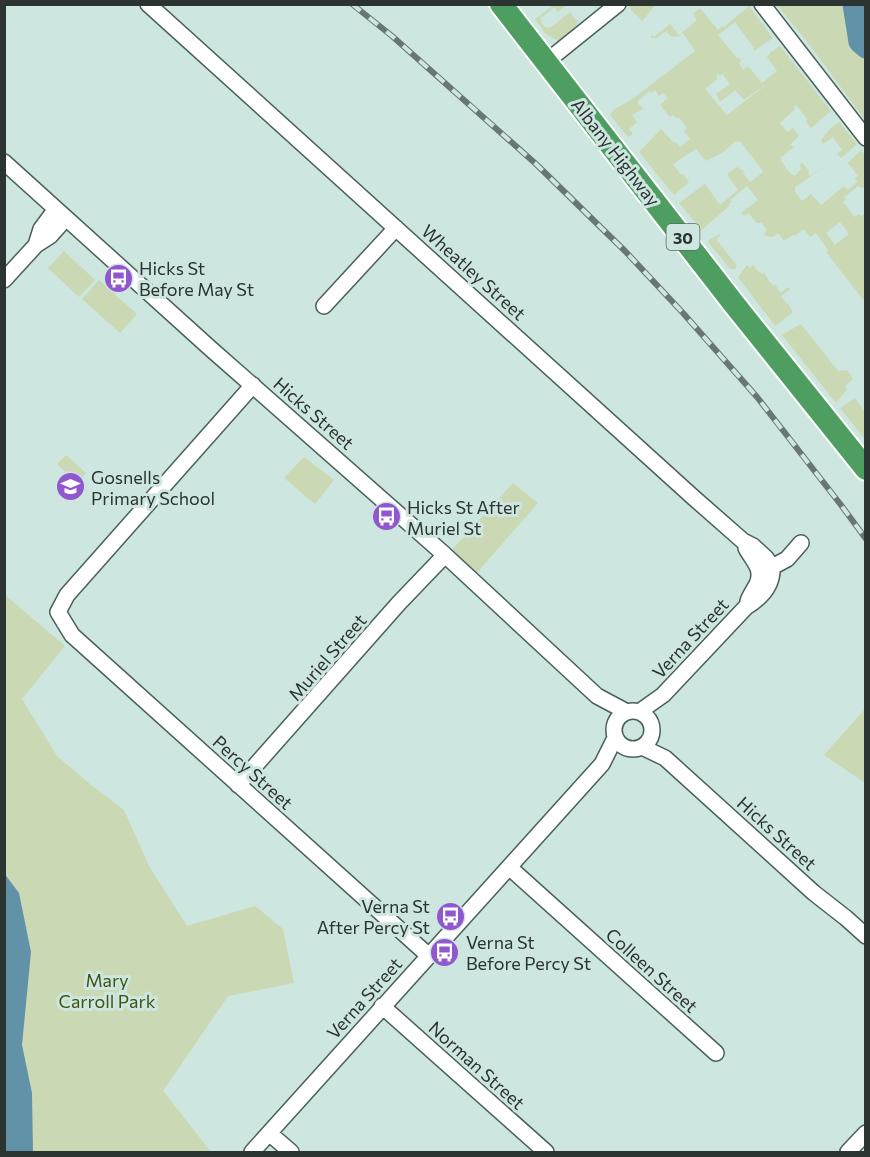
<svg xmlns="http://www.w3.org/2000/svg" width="870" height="1157" viewBox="0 0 870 1157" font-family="Commissioner,sans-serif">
<rect width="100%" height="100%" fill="#cde6df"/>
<path fill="#cad8b4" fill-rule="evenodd" d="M 563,4 L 565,6 L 558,12 L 554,7 L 540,19 L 542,21 L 541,22 L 545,27 L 550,28 L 570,12 L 576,20 L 578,20 C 577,29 566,37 558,41 L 545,33 L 535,19 L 554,5 Z
M 629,5 L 629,4 L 655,5 C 651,10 647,16 642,21 L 631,10 Z
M 777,5 L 865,5 L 865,120 L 808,43 Z
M 749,6 L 773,38 L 754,51 L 753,49 L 754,48 L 735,22 L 718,35 L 737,58 L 739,57 L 741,60 L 745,57 L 739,63 L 743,70 L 748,66 L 762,83 L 777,71 L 767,57 L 771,52 L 780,46 L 831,111 L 811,128 L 806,122 L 807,119 L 796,105 L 794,107 L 795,109 L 780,123 L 787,132 L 793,128 L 799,136 L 790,145 L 794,147 L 780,158 C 784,165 788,173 795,176 L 801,169 L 800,165 L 802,162 L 809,171 L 808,173 L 810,176 L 826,166 L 795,187 L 795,192 L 802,201 L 811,194 L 821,205 L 844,186 L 848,190 L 857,182 L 855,178 L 858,176 L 848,163 L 861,150 L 865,155 L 865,189 L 863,187 L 861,188 L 858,186 L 844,197 L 846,200 L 843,202 L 855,217 L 859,214 L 861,216 L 863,214 L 865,217 L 865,223 L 864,225 L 866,227 L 865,302 L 826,252 L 828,250 L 816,233 L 810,237 L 804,229 L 795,236 L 794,234 L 784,241 L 778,233 L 773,237 L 766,236 L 764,233 L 767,230 L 762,223 L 756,223 L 749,213 L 744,216 L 741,213 L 758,200 L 747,186 L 730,200 L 732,202 L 729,204 L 729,206 L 702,230 L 679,203 L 705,184 L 720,205 L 738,190 L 728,176 L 728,173 L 737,167 L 744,171 L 743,173 L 750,182 L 762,173 L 763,171 L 740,141 L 738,142 L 736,141 L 722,153 L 706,161 L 696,149 L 673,164 L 681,175 L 683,174 L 689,182 L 674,195 L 639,152 L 661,129 L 674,143 L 676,142 L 680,147 L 690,139 L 684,131 L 687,128 L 679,117 L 677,118 L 673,115 L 670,117 L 660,105 L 668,98 L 663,93 L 659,96 L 655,90 L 651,93 L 649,91 L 637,102 L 643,109 L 632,115 L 637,122 L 629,129 L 633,134 L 628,137 L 610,115 L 613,110 L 631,100 L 695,51 L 683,33 L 677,37 L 670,36 L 666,31 L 657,38 L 651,38 L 651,35 L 654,37 L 670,24 L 679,35 L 697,20 L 693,14 L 700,8 L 718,30 L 722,26 L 724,27 ZM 727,71 L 723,75 L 730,84 L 716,94 L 720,102 L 735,90 L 744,100 L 777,76 L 727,115 L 705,89 L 717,79 L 716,77 L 718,74 L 720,76 ZM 840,222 L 849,234 L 835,245 L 826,233 Z
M 839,122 L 857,144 L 841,158 L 837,154 L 842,150 L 833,137 L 823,144 L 821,140 L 831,128 Z
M 720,234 L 721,235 L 716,239 L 737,266 L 735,269 L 730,269 L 709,243 L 709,240 Z
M 64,251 L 95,280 L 79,297 L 48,268 Z
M 747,265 L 750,268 L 753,265 L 759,273 L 760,272 L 762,274 L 764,273 L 773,286 L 775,284 L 780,293 L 789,287 L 790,289 L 781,296 L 787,304 L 789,303 L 789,306 L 793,312 L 775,326 L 738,277 Z
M 99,280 L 137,314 L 120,333 L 82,299 Z
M 801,324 L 838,371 L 847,370 L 853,379 L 845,386 L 847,389 L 836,403 L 782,335 Z
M 855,398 L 865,412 L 865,436 L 864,438 L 840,408 Z
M 66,455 L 86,473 L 77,483 L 57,464 Z
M 304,457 L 334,480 L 315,504 L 284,478 Z
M 513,483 L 538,503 L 475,575 L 450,552 Z
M 4,594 L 65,646 L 22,699 L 57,756 L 91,785 L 124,810 L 149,866 L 187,926 L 255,906 L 283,929 L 294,983 L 228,996 L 163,1091 L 211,1152 L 5,1152 Z
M 865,709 L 865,783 L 824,755 Z"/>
<path fill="#6192a7" d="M 4,873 L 19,893 L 31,952 L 22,1045 L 32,1093 L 33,1152 L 5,1152 Z"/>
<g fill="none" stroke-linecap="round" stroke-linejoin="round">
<path stroke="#6192a7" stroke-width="21" d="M 853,4 L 859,42 L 866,48"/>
<defs>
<path id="minor" d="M 148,4 L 694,498 L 743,541 L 753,546 L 766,558 L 772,567
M 762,4 L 866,138
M 546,62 L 618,4
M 4,162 L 211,349 L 445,555 L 597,696 L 627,712
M 36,245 L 41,229 L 56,209
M 4,280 L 36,245 L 50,236 L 66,218
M 324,306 L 396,228
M 253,385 L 67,595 L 58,612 L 72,635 L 429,956
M 746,548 C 752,560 764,569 757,584 C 754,590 750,595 748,601
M 763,572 L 787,559 L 801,543
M614 730a19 19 0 1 1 38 0a19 19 0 1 1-38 0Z
M 639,712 L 663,695 L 746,607 C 761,598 773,585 772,567
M 642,747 L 665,758 L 814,893 L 846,918 L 866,936
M 238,785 L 399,603 L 445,555
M 509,867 L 716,1053
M 382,1006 L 546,1152
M 269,1133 L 291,1152
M 252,1152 L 602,764 L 615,738
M 848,1152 L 866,1133"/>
<path id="highway" d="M 501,4 L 734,304 L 866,469"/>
</defs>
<use href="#minor" stroke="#4a605a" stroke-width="18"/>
<use href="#highway" stroke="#fff" stroke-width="26"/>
<use href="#minor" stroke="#fff" stroke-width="15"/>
<use href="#highway" stroke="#4e9e62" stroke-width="22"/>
<defs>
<path id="rail" d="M 352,4 L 392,36 L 536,164 L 625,251 L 683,313 L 757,397 L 841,505 L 866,539"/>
</defs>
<use href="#rail" stroke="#687773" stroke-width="6"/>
<use href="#rail" stroke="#cde6df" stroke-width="4" stroke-dasharray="11" stroke-linecap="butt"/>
</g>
<defs>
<symbol id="bus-disc" viewBox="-11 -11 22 22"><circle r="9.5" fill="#9057ce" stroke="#cde6df"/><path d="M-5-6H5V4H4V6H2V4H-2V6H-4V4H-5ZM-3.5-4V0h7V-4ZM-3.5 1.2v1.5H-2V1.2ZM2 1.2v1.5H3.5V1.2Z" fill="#fff"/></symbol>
<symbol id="school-disc" viewBox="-11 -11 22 22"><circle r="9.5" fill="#9057ce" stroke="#cde6df"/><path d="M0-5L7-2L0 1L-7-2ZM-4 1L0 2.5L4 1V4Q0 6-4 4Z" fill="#fff"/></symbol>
</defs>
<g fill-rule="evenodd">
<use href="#bus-disc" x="102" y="262" width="33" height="33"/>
<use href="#school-disc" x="54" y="470" width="33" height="33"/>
<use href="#bus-disc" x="370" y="500" width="33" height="33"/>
<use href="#bus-disc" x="434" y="900" width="33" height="33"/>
<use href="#bus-disc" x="428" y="936" width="33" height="33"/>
</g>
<g text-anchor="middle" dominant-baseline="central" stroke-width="6" stroke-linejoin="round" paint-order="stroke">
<rect fill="#cde6df" stroke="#5c6965" stroke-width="1.5" x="666.5" y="224" width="33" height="26" rx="4.5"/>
<g font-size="16" font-weight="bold" fill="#2b3431">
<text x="683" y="237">30</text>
</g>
<g font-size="18" fill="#2b3431" stroke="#cde6df">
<text transform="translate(616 152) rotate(52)">Albany Highway</text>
<text transform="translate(474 272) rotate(42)">Wheatley Street</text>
<text transform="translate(314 413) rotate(41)">Hicks Street</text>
<text transform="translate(690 638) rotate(-47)">Verna Street</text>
<text transform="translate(327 657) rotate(-49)">Muriel Street</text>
<text transform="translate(253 772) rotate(42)">Percy Street</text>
<text transform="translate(777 833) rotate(42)">Hicks Street</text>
<text transform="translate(652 970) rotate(42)">Colleen Street</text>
<text transform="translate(364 998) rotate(-48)">Verna Street</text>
<text transform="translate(477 1065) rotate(42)">Norman Street</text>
</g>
<g font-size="18" fill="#2b3431" stroke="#cde6df" text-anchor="start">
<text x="139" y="268">Hicks St<tspan x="139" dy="21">Before May St</tspan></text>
<text x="91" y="477">Gosnells<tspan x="91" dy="21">Primary School</tspan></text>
<text x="407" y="507">Hicks St After<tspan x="407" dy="21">Muriel St</tspan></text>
<text x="430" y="906" text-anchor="end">Verna St<tspan x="430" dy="21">After Percy St</tspan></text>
<text x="466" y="942">Verna St<tspan x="466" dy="21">Before Percy St</tspan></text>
</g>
<g font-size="18" fill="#3f5211" stroke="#cde6df">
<text x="107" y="980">Mary<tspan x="107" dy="21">Carroll Park</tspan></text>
</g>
</g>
<rect width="870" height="1157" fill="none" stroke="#2b3431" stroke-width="12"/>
</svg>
